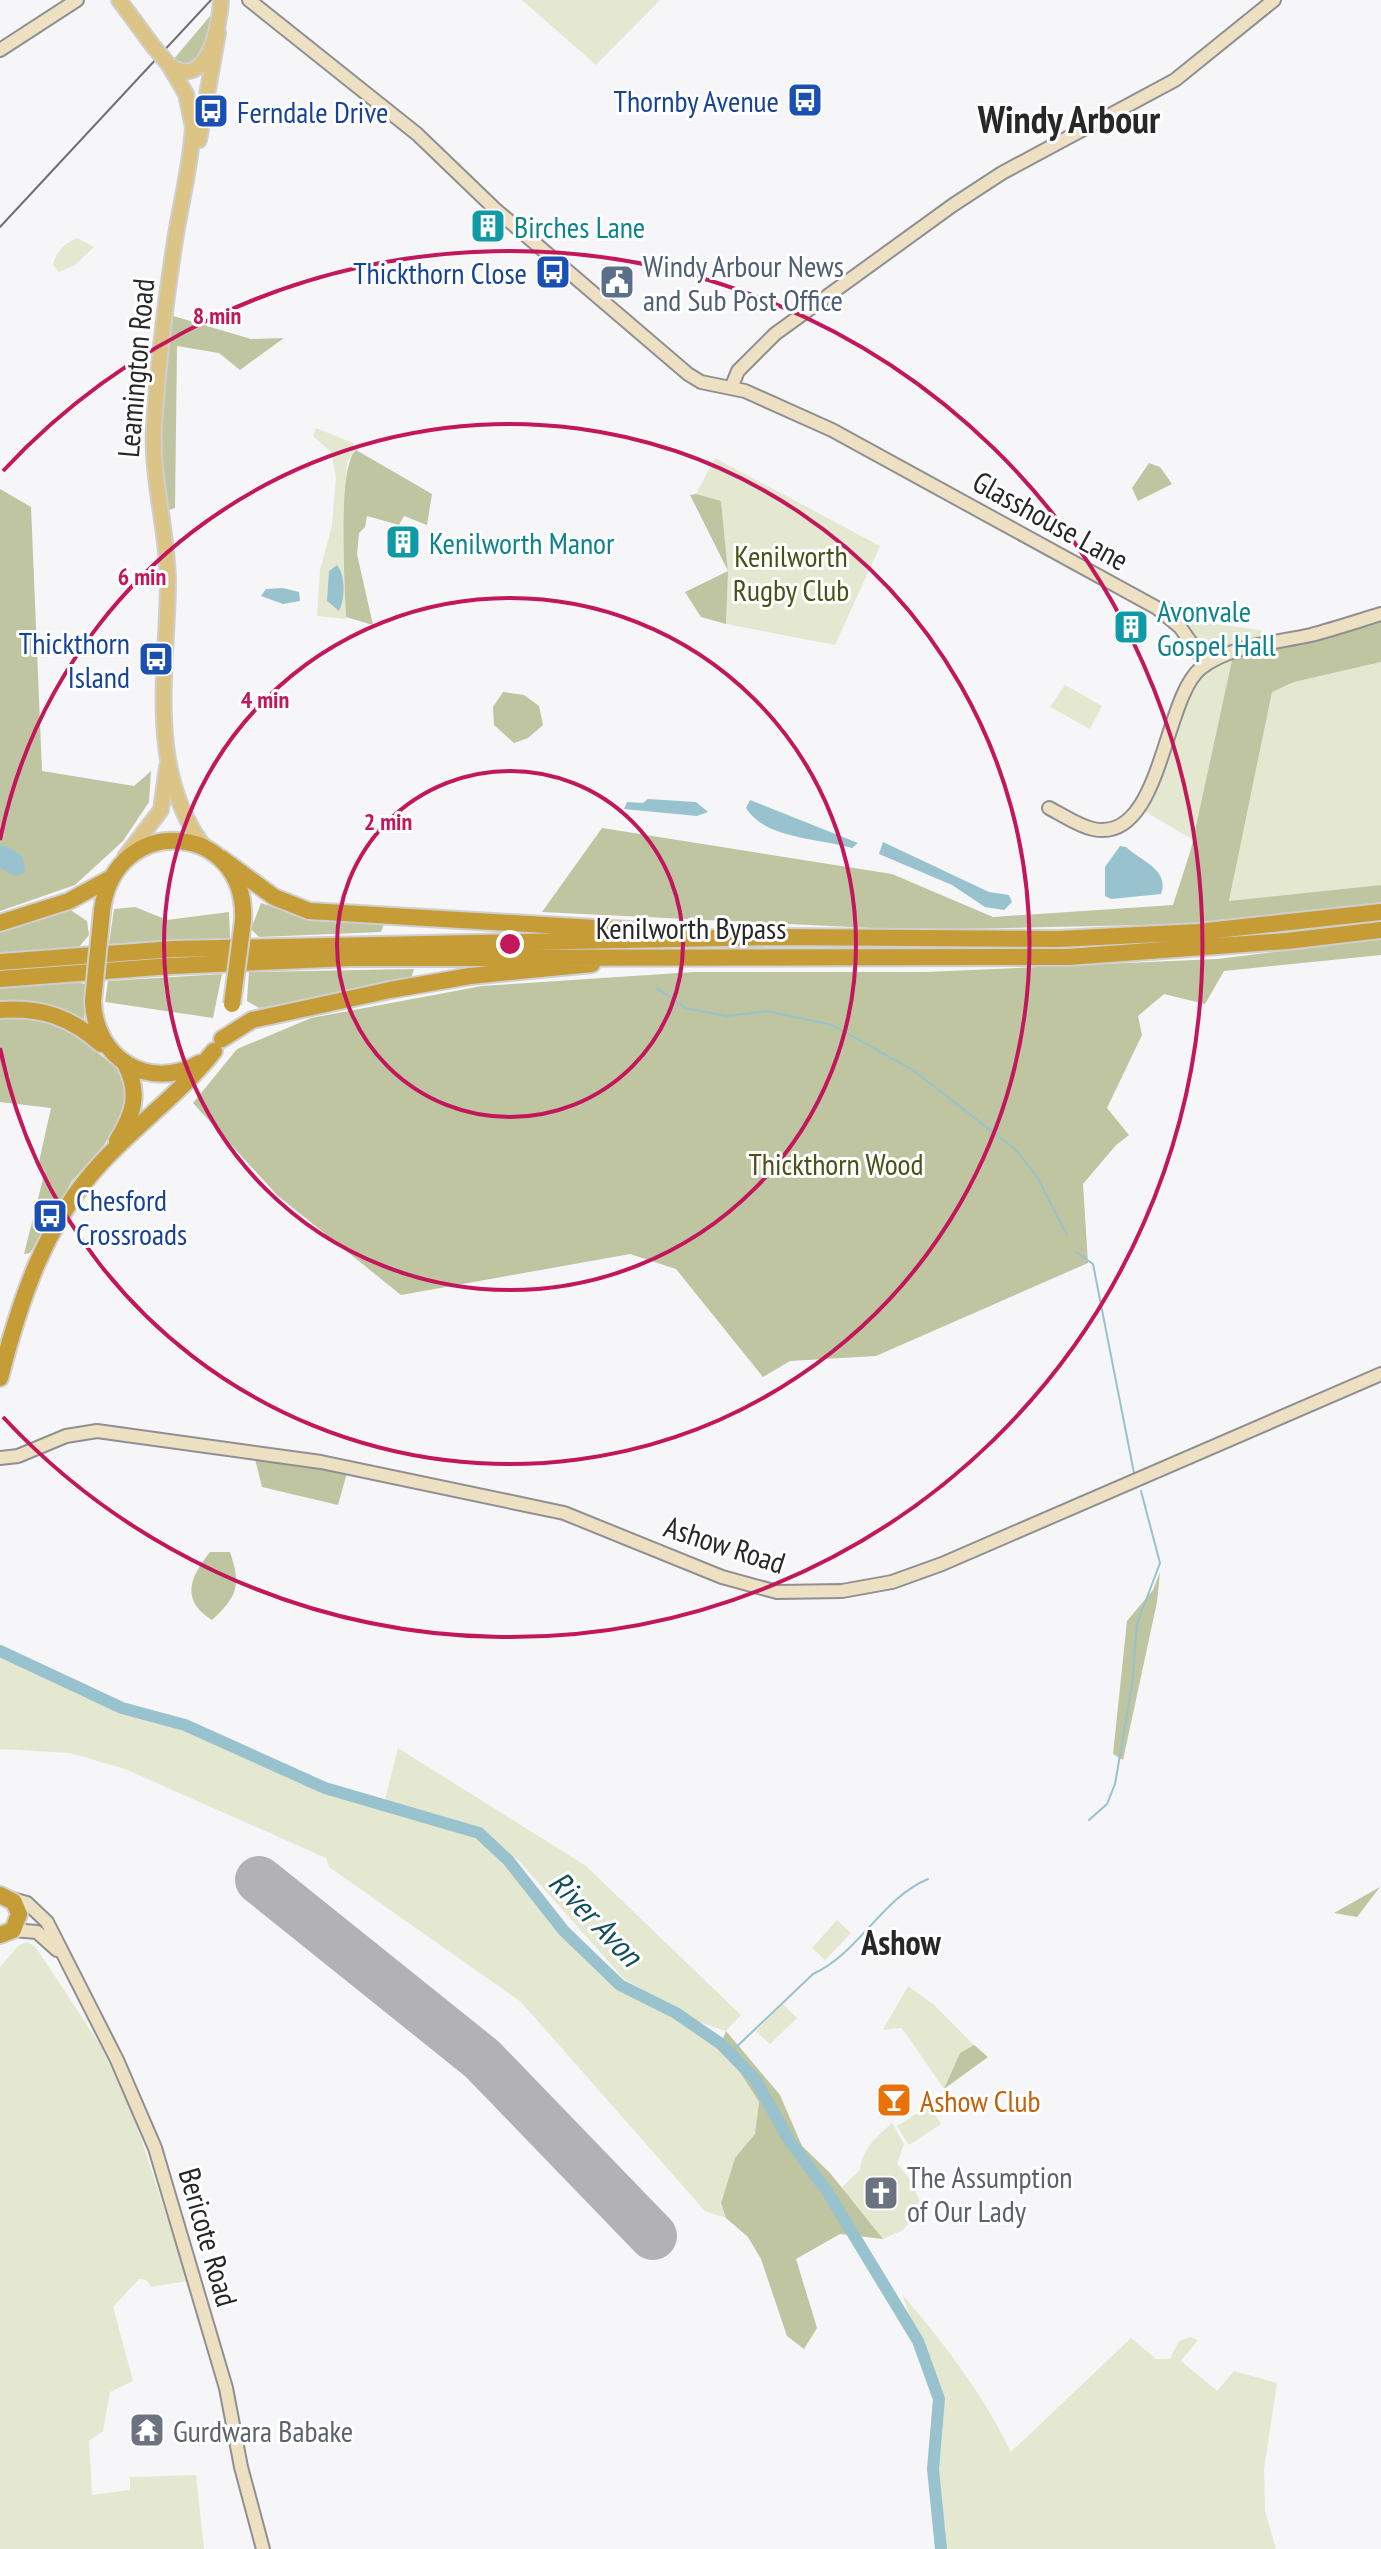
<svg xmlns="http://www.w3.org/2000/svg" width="1381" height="2549" viewBox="0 0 1381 2549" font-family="'PT Sans Narrow',sans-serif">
<rect width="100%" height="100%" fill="#f6f5f8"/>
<path fill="#e5e8d0" d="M 522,0 L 660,0 L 596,65 Z
M 77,238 L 94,247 L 75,265 L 59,272 L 53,265 C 56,251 64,244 77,238 Z
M 316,428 L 353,443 L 354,452 L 347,462 L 343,546 L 346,619 L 317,616 L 320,570 L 332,526 L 336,477 L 331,452 L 313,436 Z
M 715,458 L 880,546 L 835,645 L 726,624 L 728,572 L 721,502 L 696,494 Z
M 1166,600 L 1206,623 L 1261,630 L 1261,643 L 1206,664 L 1160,610 Z
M 1231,657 L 1232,660 L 1193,840 L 1143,810 L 1160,775 L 1191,685 L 1210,666 Z
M 1381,662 L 1381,885 L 1229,902 L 1272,692 L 1294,682 Z
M 1065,685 L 1102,706 L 1090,729 L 1050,707 Z
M 0,1651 L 122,1708 L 185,1725 L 325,1788 L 479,1833 L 508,1860 L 564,1931 L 620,1985 L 676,2013 L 721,2044 L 759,2102 L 755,2135 L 735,2158 L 721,2202 L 726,2218 L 705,2211 L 521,2002 L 329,1867 L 326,1858 L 125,1769 L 70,1753 L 0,1749 Z
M 398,1748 L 586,1866 L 741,2015 L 726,2031 L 701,2023 L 624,1979 L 519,1861 L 479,1827 L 385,1800 Z
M 837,1920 L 851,1933 L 825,1960 L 812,1948 Z
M 27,1942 L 35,1946 L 99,2043 L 131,2108 L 188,2281 L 151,2287 L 146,2280 L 139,2279 L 113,2307 L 133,2381 L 110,2392 L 103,2431 L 89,2441 L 92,2495 L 130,2490 L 130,2477 L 196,2475 L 204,2549 L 0,2549 L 0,1967 L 19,1945 Z
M 908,1986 L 934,2005 L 974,2045 L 960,2053 L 944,2089 L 902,2028 L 883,2030 Z
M 783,2004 L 797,2018 L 770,2044 L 756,2031 Z
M 929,2106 L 941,2124 L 909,2145 L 897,2126 Z
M 892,2123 L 904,2144 L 897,2164 L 911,2180 L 922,2207 L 903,2230 L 883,2239 L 841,2188 L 860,2170 C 862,2149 877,2136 892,2123 Z
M 902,2294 C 946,2346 981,2391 1011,2452 L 1131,2338 L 1156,2359 L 1170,2359 L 1179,2341 L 1190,2337 L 1198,2340 L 1181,2361 L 1217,2391 L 1234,2371 L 1277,2383 L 1264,2469 L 1265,2511 L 1276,2549 L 941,2549 L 933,2469 L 939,2399 Z"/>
<path fill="#bfc4a1" d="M 216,9 L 205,53 L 190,65 L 173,60 Z
M 170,315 L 251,339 L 284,338 L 240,370 L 219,353 L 177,346 L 175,508 L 166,511 L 161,436 Z
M 356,450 L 432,494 L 427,525 L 404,516 L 399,525 L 367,516 L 365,527 L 359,533 L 357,554 L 373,625 L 346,617 C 345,587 337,466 356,450 Z
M 1149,463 L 1160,467 L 1172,484 L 1138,501 L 1132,488 Z
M 0,489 L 31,507 L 42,771 L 134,786 L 151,771 L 149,802 L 123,841 L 75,885 L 0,911 Z
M 696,494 L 721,501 L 728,572 L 726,624 L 701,617 L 685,592 L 728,571 L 690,495 Z
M 1381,621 L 1381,662 L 1294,682 L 1272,692 L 1229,901 L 1381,885 L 1381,905 L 1192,924 L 914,930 L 542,912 L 602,828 L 892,874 L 993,917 L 1173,905 L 1191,849 L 1232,660 L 1261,647 L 1315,640 Z
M 503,692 L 524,695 L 539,706 L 543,725 L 528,738 L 514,743 L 494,725 L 493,707 Z
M 261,903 L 311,920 L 384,924 L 381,932 L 259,937 L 251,929 Z
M 135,907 L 167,920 L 229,912 L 230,938 L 109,944 L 114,909 Z
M 69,909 L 87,921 L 89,935 L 79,947 L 0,954 L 0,932 Z
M 1381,939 L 1381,955 L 1224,971 L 1205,1004 L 1164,994 L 1138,1016 L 1142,1035 L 1107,1108 L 1129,1135 L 1116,1145 L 1083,1184 L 1088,1263 L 876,1356 L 790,1361 L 763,1377 L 676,1269 L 630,1254 L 401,1295 L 278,1196 L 193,1103 L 237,1049 L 311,1018 L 482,986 L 694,972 L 926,972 L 1217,959 Z
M 414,969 L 410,982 L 259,1008 L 247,1001 L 249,972 Z
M 222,974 L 213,1018 L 105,1002 L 108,981 Z
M 67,981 L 86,984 L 84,1021 L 41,1003 L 0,1004 L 0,989 Z
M 31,1015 L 63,1025 L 118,1069 L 129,1089 L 129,1105 L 104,1145 L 72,1181 L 30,1253 L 24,1254 L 45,1171 L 39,1162 L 51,1108 L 0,1102 L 0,1017 Z
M 255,1459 L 347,1473 L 338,1505 L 262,1487 Z
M 210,1552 L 230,1552 C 241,1585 238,1596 212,1620 C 180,1600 190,1577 210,1552 Z
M 1160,1572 L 1157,1602 L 1123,1760 L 1113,1754 L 1127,1621 L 1153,1590 Z
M 1380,1887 L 1357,1917 L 1334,1913 Z
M 726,2031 L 780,2095 L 802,2146 L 830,2173 L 883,2239 L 840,2234 L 796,2259 L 817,2328 L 804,2349 L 787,2336 L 761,2259 L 748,2237 L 726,2218 L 721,2203 L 735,2158 L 755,2134 L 759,2102 L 721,2043 Z
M 974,2045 L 988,2057 L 944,2089 L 960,2053 Z"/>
<path fill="#98c2cd" d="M 337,565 C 346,576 345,599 339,611 L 327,601 L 329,571 Z
M 283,588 L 299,592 L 300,601 L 283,604 L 261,596 L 266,589 Z
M 648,799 L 696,802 L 708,812 L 697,816 L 624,809 L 627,802 L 643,803 Z
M 750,800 L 858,843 L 852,848 C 818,838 765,839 746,808 Z
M 883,842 L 989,892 L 1009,895 L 1012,902 L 1004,910 L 985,907 L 952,885 L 879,854 Z
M 0,846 L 7,846 L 23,857 L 25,873 L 15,876 L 0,868 Z
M 1120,846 L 1126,847 C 1141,861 1170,870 1161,894 L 1111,899 L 1105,896 L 1105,867 Z"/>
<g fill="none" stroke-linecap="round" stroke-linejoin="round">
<path stroke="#98c2cd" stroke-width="2" d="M 657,988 L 685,1008 L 727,1016 L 767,1011 L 832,1025 L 913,1070 L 1016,1150 L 1038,1178 L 1067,1235
M 1076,1252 L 1093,1264 L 1134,1473
M 1089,1820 L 1107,1804 L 1115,1784 L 1132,1685 L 1137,1624 L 1160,1563 L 1141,1491
M 730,2053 L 813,1974 C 858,1954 882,1898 928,1879"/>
<path stroke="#98c2cd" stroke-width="12" d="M 0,1651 L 122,1708 L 185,1725 L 325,1788 L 479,1833 L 508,1860 L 564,1931 L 620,1985 L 676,2013 L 721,2044 L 755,2079 L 789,2140 L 827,2191 L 918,2341 L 939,2399 L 933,2469 L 941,2549"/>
<path stroke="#b2b2b4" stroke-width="48" d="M 259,1880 L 482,2059 L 653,2236"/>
<defs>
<path id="secondary" d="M 249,0 L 417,134 L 495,209 L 688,374 L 701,382 L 745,391 L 832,430 L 1157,608 L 1180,627 L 1206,664
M 0,50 L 77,0
M 731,388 L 738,371 L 775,334 L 953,205 L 1002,173 L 1175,80 L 1274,0
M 1049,808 C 1063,815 1078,826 1093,829 C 1162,844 1163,698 1201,668 C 1231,645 1275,643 1311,635 C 1334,629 1358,621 1381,614
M 0,1458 L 18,1456 L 66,1436 L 97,1431 L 321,1462 L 564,1513 L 722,1577 L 777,1592 L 842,1591 L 892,1582 L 942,1564 L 1381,1374
M 12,1899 L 27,1903 L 47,1922 L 117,2060 L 155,2148 L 226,2388 L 241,2467 L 263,2549
M 13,1930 L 37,1932 L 57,1950"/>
<path id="primary" d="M 119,0 L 153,46
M 169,65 L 186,94 L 193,127 C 191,163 182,198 176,234 C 166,298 158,363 154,427 C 151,480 168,531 168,584 C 167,672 146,771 205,848
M 169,65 C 208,93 220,23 221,0
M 199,140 L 218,33
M 125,857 L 161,810 L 167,767"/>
<path id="highway" d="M 221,858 L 274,897 L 309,911 L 646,931
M 102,911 C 114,811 248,821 243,921
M 0,923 L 69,901 L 111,878
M 0,962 L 174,949 L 777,937 L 1059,939 L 1198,932 L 1381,912
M 0,979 L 171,966 L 351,958 L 1068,957 L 1287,941 L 1381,930
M 93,1001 C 95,1059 149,1092 200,1063
M 0,1010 C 42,1007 70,1017 101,1044
M 222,1039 L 252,1020 L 390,990 L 470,976 L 592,964
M 117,1141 C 133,1115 141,1093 125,1064
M 0,1378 C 20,1300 45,1223 101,1163 C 137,1124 181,1093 214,1051
M 0,1895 L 14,1902 L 19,1914 L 13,1930 L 0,1935"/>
</defs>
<use href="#secondary" stroke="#908f92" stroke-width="16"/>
<use href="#primary" stroke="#d0cfd0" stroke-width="18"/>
<use href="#highway" stroke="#d0cfd0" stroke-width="20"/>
<use href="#secondary" stroke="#eee1c3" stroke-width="12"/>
<use href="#primary" stroke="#dcc486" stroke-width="14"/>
<use href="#highway" stroke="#c59c36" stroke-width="16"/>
<path stroke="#6f6e70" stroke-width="2" d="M 0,227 L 211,0"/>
<defs>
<path id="primary-bridge" d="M 153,46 L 169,65"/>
<path id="highway-bridge" d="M 93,1001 L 102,911
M 232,1004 L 243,921"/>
</defs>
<use href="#primary-bridge" stroke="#d0cfd0" stroke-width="18" stroke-linecap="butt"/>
<use href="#highway-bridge" stroke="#d0cfd0" stroke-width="20" stroke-linecap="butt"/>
<use href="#primary-bridge" stroke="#dcc486" stroke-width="14"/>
<use href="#highway-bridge" stroke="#c59c36" stroke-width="16"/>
</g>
<g fill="none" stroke="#c2185b" stroke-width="4">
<circle cx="510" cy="944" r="173"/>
<circle cx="510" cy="944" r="346"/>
<path d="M0 840A520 520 0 1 1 0 1048"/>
<path d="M3 471A693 693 0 1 1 3 1417"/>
</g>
<defs>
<symbol id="bus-square" viewBox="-11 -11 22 22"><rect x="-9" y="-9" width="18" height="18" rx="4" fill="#1a4fb4" stroke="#fff"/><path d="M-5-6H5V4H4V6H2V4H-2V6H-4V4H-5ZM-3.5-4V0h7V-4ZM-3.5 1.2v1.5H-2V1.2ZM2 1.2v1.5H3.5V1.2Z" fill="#fff"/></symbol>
<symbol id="building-square" viewBox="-11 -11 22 22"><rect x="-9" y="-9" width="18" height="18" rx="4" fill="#0f9aa8" stroke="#fff"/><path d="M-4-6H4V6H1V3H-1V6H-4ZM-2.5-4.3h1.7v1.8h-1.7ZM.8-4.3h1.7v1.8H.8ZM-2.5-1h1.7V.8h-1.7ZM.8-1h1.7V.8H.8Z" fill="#fff"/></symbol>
<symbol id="civic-square" viewBox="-11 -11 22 22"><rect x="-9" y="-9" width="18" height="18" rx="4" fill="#5c6f8a" stroke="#fff"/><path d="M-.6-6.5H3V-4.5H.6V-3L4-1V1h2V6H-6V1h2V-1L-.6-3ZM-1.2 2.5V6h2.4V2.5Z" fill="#fff"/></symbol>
<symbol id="bar-square" viewBox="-11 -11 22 22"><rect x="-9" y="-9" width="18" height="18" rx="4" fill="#e8710a" stroke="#fff"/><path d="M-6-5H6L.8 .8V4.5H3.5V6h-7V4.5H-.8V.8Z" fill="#fff"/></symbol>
<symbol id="church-square" viewBox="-11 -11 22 22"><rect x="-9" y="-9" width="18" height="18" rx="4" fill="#6b7280" stroke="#fff"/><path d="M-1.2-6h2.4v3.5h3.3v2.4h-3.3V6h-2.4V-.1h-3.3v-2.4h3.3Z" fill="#fff"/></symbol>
<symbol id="temple-square" viewBox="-11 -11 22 22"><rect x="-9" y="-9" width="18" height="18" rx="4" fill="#6b7280" stroke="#fff"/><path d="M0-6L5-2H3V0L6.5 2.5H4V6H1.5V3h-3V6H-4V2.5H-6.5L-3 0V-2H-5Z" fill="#fff"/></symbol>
</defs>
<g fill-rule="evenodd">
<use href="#bus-square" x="785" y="80" width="40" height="40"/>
<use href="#bus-square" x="191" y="91" width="40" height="40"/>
<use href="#building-square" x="468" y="206" width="40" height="40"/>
<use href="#bus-square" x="533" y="252" width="40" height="40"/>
<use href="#civic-square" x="597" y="262" width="40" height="40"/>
<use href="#building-square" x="383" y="522" width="40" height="40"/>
<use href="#building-square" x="1111" y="607" width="40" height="40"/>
<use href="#bus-square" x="136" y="639" width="40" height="40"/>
<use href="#bus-square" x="30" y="1196" width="40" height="40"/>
<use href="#bar-square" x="874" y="2080" width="40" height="40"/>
<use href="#church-square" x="861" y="2173" width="40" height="40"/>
<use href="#temple-square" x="127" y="2410" width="40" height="40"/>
</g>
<g text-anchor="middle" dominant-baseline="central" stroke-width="6" stroke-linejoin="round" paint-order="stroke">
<g font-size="30" fill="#164399" stroke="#fff" text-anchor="end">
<text x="779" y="100">Thornby Avenue</text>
<text x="237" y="111" text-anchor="start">Ferndale Drive</text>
<text x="527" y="272">Thickthorn Close</text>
<text x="130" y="642">Thickthorn<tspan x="130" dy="34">Island</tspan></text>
<text x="76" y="1199" text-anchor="start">Chesford<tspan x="76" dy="34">Crossroads</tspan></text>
</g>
<g font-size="30" fill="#0d838f" stroke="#fff" text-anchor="start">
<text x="514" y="226">Birches Lane</text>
<text x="429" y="542">Kenilworth Manor</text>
<text x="1157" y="610">Avonvale<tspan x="1157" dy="34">Gospel Hall</tspan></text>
</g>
<g font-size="30" fill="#4e5e75" stroke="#fff" text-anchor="start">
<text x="643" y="265">Windy Arbour News<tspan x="643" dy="34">and Sub Post Office</tspan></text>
</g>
<g font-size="30" fill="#282728" stroke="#fff">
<text transform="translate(135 368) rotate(-85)">Leamington Road</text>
<text transform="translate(1051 520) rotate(29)">Glasshouse Lane</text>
<text x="691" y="927">Kenilworth Bypass</text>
<text transform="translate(725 1544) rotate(18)">Ashow Road</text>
<text transform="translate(209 2237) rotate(74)">Bericote Road</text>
</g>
<g font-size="30" fill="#4b5017" stroke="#fff">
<text x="791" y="555">Kenilworth<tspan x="791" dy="34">Rugby Club</tspan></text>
<text x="836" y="1163">Thickthorn Wood</text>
</g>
<g font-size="30" fill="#c56008" stroke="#fff" text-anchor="start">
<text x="920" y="2100">Ashow Club</text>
</g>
<g font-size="30" fill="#5b616d" stroke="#fff" text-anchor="start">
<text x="907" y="2176">The Assumption<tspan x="907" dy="34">of Our Lady</tspan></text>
<text x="173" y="2430">Gurdwara Babake</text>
</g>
<g font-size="32" font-style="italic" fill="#124f5b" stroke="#fff">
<text transform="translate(596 1918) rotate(46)">River Avon</text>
</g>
<g font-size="34" font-weight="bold" fill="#282728" stroke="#fff">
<text x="901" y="1942">Ashow</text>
</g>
<g font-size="38" font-weight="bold" fill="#282728" stroke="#fff">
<text x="1069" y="118">Windy Arbour</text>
</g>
</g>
<circle cx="510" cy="944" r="12" fill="#c2185b" stroke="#fff" stroke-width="4"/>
<g font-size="24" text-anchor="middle" font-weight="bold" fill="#c2185b" stroke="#fff" stroke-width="6" stroke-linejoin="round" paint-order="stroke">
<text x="217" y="324">8 min</text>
<text x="142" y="585">6 min</text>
<text x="265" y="708">4 min</text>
<text x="388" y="830">2 min</text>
</g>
</svg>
